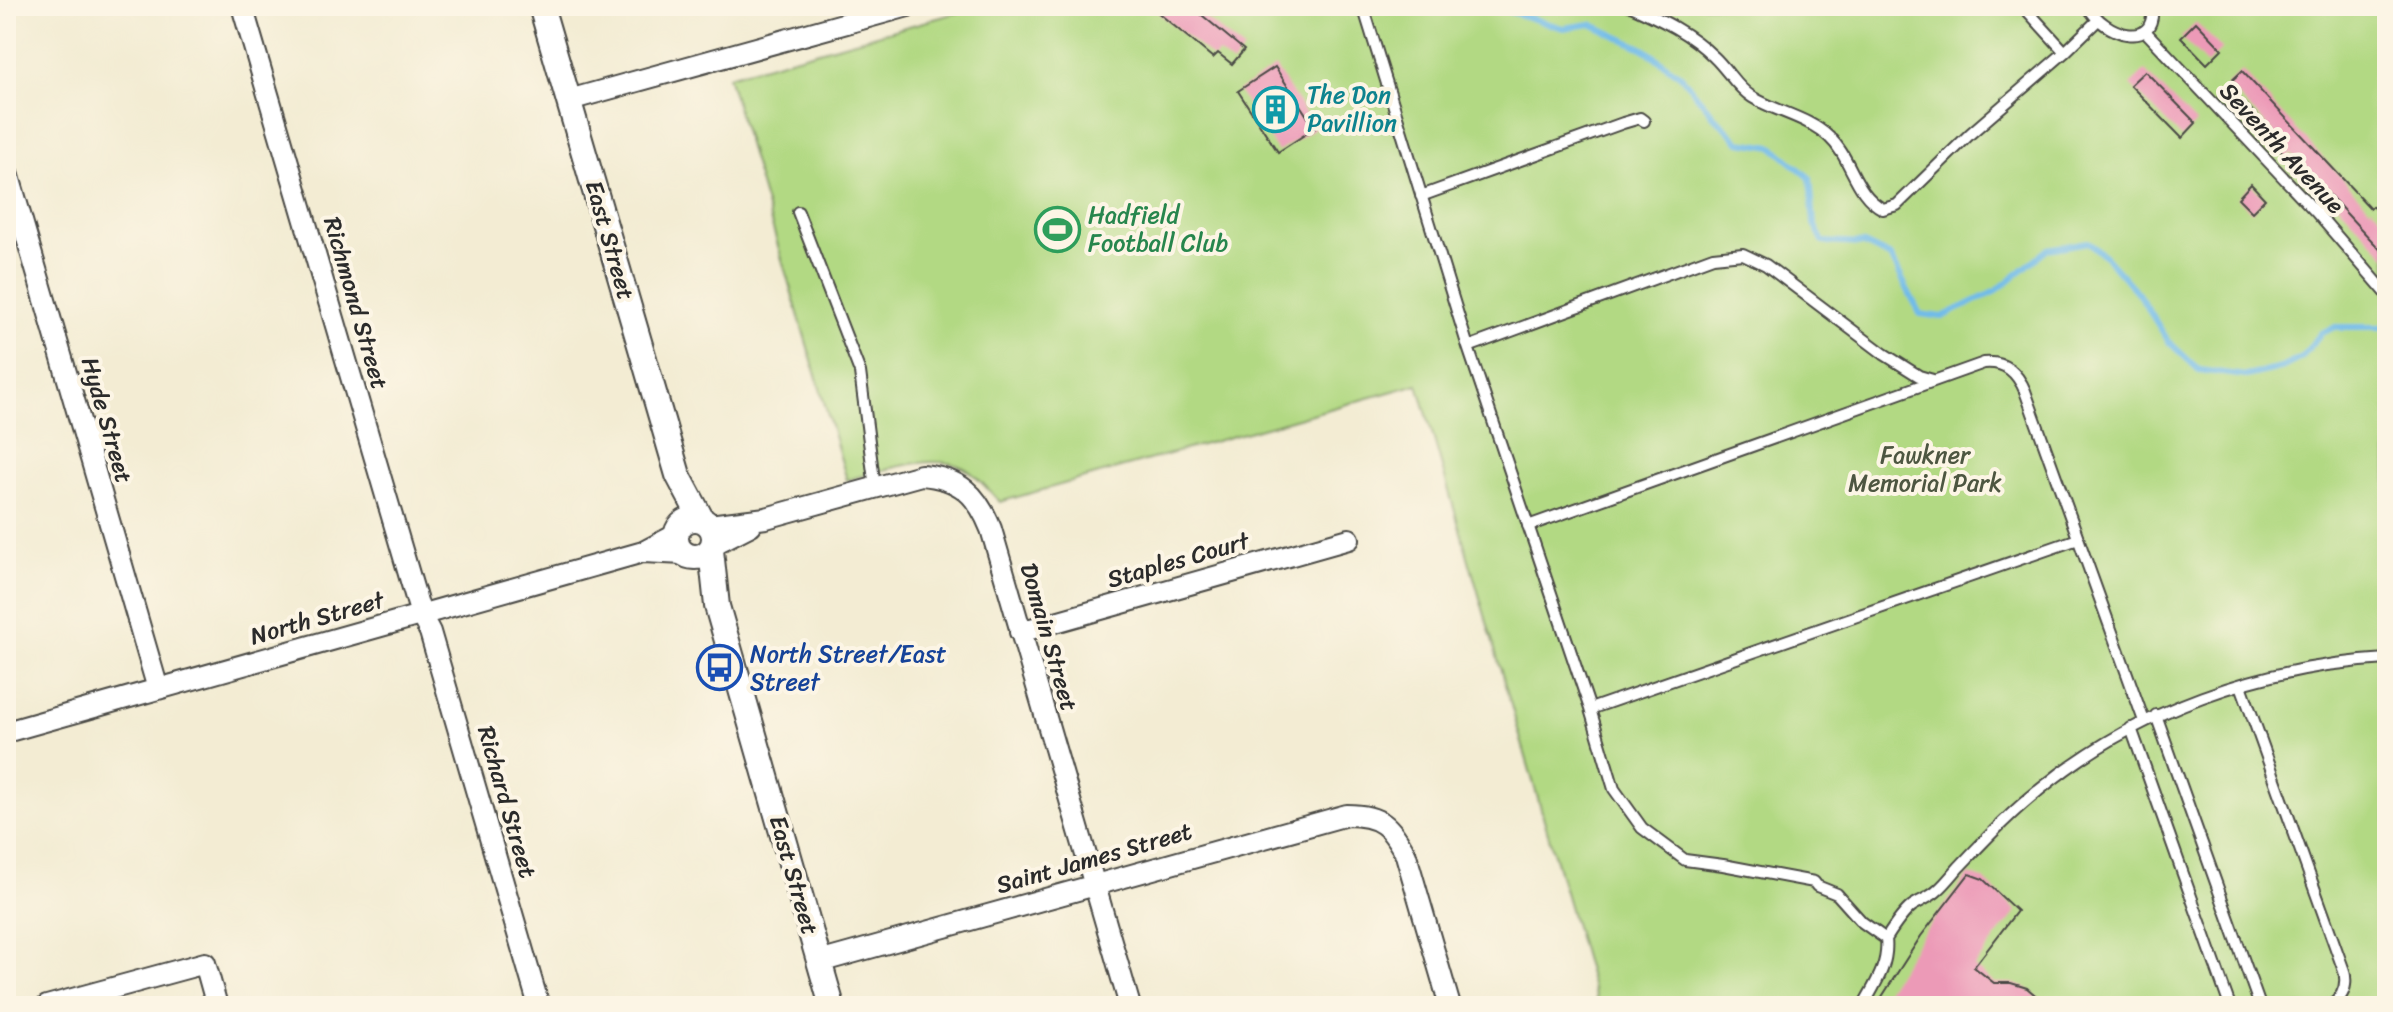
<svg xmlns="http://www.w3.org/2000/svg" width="2393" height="1012" viewBox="0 0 2393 1012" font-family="Sriracha,sans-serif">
<rect width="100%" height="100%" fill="#fcf5e5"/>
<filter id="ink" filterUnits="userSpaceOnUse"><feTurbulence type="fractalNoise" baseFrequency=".0125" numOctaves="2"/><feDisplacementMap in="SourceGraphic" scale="16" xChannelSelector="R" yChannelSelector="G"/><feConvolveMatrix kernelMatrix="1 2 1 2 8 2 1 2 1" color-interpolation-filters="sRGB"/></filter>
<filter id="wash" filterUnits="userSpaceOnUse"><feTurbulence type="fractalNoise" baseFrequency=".006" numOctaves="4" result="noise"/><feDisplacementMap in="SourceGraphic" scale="32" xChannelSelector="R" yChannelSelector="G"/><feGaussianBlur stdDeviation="1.8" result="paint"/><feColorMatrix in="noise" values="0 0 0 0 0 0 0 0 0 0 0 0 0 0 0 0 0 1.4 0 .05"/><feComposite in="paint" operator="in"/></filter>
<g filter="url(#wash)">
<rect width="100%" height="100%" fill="#f3ecd3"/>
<path fill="#b2d983" stroke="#6e8257" stroke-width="2" d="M 981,6 L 2387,6 L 2387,1006 L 1598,1006 L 1418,384 L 1000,502 C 991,493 975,473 964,468 C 933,452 879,472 847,480 L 728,76 Z"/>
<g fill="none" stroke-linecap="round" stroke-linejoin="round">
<path stroke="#70bbe9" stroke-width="6" d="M 1491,6 L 1563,28 L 1591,24 L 1644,49 L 1681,76 L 1714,116 L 1740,142 L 1773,147 L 1810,178 L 1814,224 L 1823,242 L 1864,244 L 1891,257 L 1920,314 L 1942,317 L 1996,291 L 2048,249 L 2088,242 L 2105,256 L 2137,292 L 2169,342 L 2199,370 L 2246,376 L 2281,368 L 2301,358 L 2321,333 L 2335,327 L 2387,327"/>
</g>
<g id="blocks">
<path fill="#ec9ab7" d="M 1150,6 L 1191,6 L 1244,50 L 1232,64 L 1218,53 L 1213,58 Z
M 2196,22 L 2222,49 L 2207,64 L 2181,37 Z
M 1275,67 L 1315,128 L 1278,152 L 1238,91 Z
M 2145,71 L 2196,123 L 2182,138 L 2130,85 Z
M 2242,71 L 2370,208 L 2372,206 L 2387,223 L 2387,257 L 2291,154 L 2287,158 L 2268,138 L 2274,133 L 2227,85 Z
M 2251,184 L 2265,199 L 2252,212 L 2238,198 Z
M 1969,874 L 1983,879 L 2017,911 L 1974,967 L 1994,983 L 2011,983 L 2027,988 L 2048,1006 L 1876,1006 L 1921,936 Z"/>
</g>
</g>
<g filter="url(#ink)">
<use href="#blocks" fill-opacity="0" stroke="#494844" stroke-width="2"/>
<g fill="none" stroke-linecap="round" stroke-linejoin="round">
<defs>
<path id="service" d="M 1363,6 L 1468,347 L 1590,709 L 1614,789 L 1642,828 L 1685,860 L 1723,865 L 1814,882 L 1817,886 L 1837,894 L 1862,922 L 1886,939
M 1631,6 C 1662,20 1690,33 1714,57 C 1728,70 1736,87 1752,97 C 1776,112 1808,117 1829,137 C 1852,158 1854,194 1883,209 L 1897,205 L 1971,133 L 2065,52 L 2098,20
M 2023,6 L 2065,52
M 2088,6 C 2102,34 2157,53 2152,6
M 2145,31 L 2316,212 L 2387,294
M 1421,196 L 1623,123 L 1640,118 L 1644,121
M 798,212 L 860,372 L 875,488
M 1468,347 L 1713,257 L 1743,254 L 1766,265 L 1884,354 L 1919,376 L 1933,380
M 1528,526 L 1984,363 C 2005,361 2017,372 2025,391 L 2144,721
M 2241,685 L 2344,971 C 2348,986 2343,997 2331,1006
M 1590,709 L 2078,539
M 2156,715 L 2260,1006
M 2131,728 L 2230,1006
M 1863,1006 C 1875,984 1889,965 1886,939 C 1893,928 1901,915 1912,906 C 1921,900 1931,897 1938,890 C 1946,883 1952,875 1959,867 C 1984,841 2009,814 2038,791 C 2135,710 2262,666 2387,659"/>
<path id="minor" d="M 242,6 L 421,615 L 430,632 L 539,1006
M 569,100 L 908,6
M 6,166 L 158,689
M 709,525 L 766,518 L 921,475 C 960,478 977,494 991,529 L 1130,1006
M 714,544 L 751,525
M 643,552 L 684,554
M 1020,632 L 1349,539
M 6,732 L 643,552 L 677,534
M 819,962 L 1347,815 C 1381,815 1391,826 1406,855 L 1450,1006
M 47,1006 L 205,963 L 217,1006"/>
<path id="tertiary" d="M 541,6 L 678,475 L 702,520
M676 538a19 19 0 1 1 38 0a19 19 0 1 1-38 0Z
M 711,550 L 717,606 L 832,1006"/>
</defs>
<use href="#service" stroke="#494844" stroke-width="14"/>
<use href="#minor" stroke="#494844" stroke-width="24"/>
<use href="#tertiary" stroke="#494844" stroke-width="28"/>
<use href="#service" stroke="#fff" stroke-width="10"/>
<use href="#minor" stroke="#fff" stroke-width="20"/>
<use href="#tertiary" stroke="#fff" stroke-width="24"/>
</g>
</g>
<defs>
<symbol id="building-ring" viewBox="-11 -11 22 22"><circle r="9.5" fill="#fcf5e5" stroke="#0f9aa8" stroke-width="1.5"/><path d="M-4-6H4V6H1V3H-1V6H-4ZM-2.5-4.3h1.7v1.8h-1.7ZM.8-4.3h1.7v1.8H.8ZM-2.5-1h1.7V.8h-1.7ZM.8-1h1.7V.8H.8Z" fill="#0f9aa8"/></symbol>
<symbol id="stadium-ring" viewBox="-11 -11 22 22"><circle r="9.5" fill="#fcf5e5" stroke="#2e9e5b" stroke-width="1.5"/><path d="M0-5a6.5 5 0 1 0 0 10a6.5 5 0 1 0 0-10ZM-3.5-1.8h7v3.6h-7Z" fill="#2e9e5b"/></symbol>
<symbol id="bus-ring" viewBox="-11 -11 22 22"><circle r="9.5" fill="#fcf5e5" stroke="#1a4fb4" stroke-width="1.5"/><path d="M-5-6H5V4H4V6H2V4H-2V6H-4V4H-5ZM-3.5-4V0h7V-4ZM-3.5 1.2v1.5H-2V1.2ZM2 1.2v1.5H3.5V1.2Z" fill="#1a4fb4"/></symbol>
</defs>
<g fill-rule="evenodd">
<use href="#building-ring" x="1250" y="84" width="51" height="51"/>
<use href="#stadium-ring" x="1032" y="204" width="51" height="51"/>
<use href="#bus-ring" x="694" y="642" width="51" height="51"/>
</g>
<g text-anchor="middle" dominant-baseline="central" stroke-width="8" stroke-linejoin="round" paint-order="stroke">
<g font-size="24" fill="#0d838f" stroke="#fcf5e5" text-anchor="start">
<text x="1307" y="95">The Don<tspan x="1307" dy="28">Pavillion</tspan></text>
</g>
<g font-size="24" fill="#2b2b2b" stroke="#fcf5e5">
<text transform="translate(2282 148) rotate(47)">Seventh Avenue</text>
<text transform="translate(610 240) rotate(74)">East Street</text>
<text transform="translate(356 303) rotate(74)">Richmond Street</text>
<text transform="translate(107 420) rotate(74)">Hyde Street</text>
<text transform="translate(1178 560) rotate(-16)">Staples Court</text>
<text transform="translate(317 618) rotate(-16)">North Street</text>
<text transform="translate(1049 637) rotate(74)">Domain Street</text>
<text transform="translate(507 802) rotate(74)">Richard Street</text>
<text transform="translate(1094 858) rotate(-16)">Saint James Street</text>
<text transform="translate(794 875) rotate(74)">East Street</text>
</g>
<g font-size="24" fill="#27864d" stroke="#fcf5e5" text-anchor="start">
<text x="1088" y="215">Hadfield<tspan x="1088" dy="28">Football Club</tspan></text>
</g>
<g font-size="24" fill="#4d5641" stroke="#fcf5e5">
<text x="1925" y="455">Fawkner<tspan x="1925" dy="28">Memorial Park</tspan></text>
</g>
<g font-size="24" fill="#164399" stroke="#fcf5e5" text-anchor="start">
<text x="750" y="654">North Street/East<tspan x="750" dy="28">Street</tspan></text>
</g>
</g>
<rect width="2393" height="1012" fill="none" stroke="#fcf5e5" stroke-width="32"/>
</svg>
